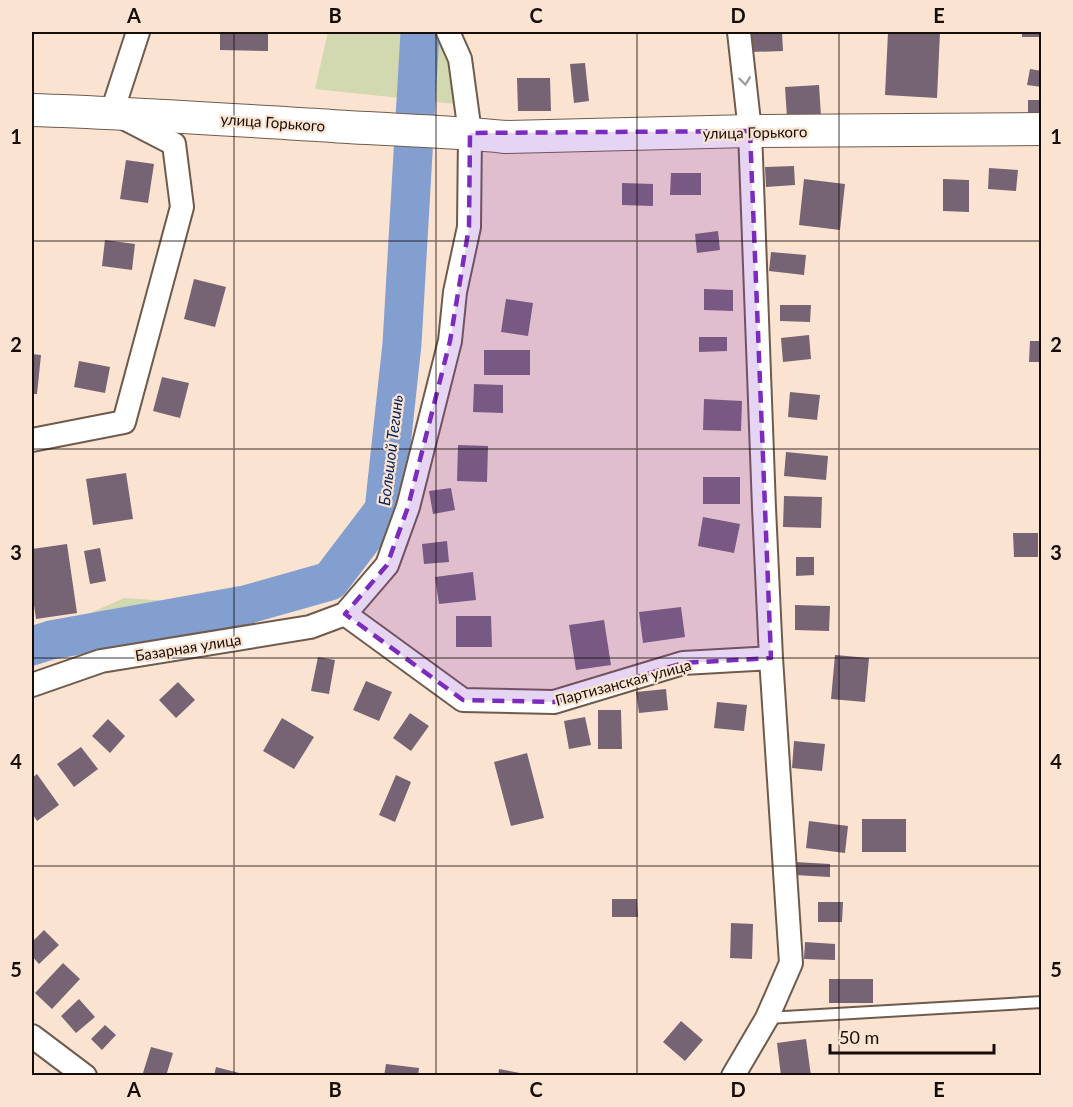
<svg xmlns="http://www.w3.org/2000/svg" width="1073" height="1107" viewBox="0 0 1073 1107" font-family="Lato,sans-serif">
<rect width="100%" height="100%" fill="#fbe3d2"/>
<path fill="#d2d8af" d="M 328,32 L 448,32 L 465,105 L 315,89 Z
M 208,591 L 239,596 L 268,591 L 292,611 L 234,626 L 172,636 L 124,642 L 79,655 L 44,657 L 32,661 L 32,629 L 75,620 L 124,598 L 183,602 Z"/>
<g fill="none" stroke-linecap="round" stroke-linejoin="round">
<path stroke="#829fcf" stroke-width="39" d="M 32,646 L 51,640 L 245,605 L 330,581 L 384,510 L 402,344 L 420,32"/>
</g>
<path fill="#766475" d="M 220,32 L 268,32 L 268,51 L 220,50 Z
M 749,32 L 782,32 L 783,51 L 750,52 Z
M 888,32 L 940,32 L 937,98 L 885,95 Z
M 1022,32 L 1042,32 L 1042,37 L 1022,37 Z
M 585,63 L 589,101 L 574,103 L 570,64 Z
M 1030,69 L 1042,71 L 1042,87 L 1027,85 Z
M 517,78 L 550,78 L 551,111 L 518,111 Z
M 819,85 L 821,116 L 787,118 L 785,87 Z
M 1028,100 L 1042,100 L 1042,115 L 1028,115 Z
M 126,160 L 154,164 L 148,203 L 120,199 Z
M 794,166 L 795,185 L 766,187 L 765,167 Z
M 989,168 L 1018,170 L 1016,191 L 988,189 Z
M 671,173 L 701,173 L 701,195 L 670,195 Z
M 804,179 L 845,184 L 840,230 L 799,225 Z
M 943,179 L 969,180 L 969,212 L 943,211 Z
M 622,183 L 653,184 L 653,206 L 622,205 Z
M 718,231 L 720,250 L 697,253 L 695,234 Z
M 105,240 L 135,244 L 132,270 L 102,266 Z
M 771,252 L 806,255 L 804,275 L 769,271 Z
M 194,279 L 226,287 L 215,327 L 184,319 Z
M 704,289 L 733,290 L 733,311 L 704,310 Z
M 506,299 L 533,303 L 528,336 L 501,332 Z
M 780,305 L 811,305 L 810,322 L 780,321 Z
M 809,335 L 811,359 L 783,362 L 781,338 Z
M 699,337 L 727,337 L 727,351 L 699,352 Z
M 1030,341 L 1042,341 L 1042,362 L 1029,362 Z
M 484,350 L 530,350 L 530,375 L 484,375 Z
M 32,354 L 41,355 L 37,394 L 32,394 Z
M 79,361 L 110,367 L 105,393 L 74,387 Z
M 162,377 L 189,383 L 180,418 L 153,411 Z
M 474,384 L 503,385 L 503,413 L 473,412 Z
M 790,392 L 820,395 L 817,420 L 788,417 Z
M 704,399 L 742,401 L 741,431 L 703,430 Z
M 458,445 L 488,446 L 487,482 L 457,481 Z
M 786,452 L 828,456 L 826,480 L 784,476 Z
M 126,473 L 133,519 L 93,525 L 86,479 Z
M 703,477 L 740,477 L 740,504 L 703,504 Z
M 451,488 L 455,510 L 433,514 L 429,491 Z
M 784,496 L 822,497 L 821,528 L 783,527 Z
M 703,517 L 740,524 L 734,553 L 698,546 Z
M 1013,533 L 1038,533 L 1038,557 L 1014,557 Z
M 447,541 L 449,562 L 424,564 L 422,544 Z
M 67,544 L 77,613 L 36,619 L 32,591 L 32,549 Z
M 100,548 L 106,581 L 90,584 L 84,551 Z
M 796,557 L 814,557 L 814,575 L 796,576 Z
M 473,572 L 476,600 L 439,604 L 435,577 Z
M 795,605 L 830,606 L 829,631 L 795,630 Z
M 681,607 L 685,637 L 643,643 L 639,612 Z
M 456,616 L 491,616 L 492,647 L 456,647 Z
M 604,620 L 611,665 L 576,670 L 569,625 Z
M 835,655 L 869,658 L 865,702 L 831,699 Z
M 318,657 L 335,660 L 329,694 L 311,691 Z
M 366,681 L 392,692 L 379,721 L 353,710 Z
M 178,682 L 195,700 L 176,718 L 159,700 Z
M 666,689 L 668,710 L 639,713 L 636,692 Z
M 717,702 L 747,705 L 744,731 L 714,728 Z
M 598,710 L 621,710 L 622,749 L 598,749 Z
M 410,713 L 429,726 L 411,751 L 393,738 Z
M 585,717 L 591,745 L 569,749 L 564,721 Z
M 282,718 L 314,737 L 294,769 L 263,751 Z
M 108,719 L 125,736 L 110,753 L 92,736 Z
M 794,741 L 825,744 L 822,771 L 792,768 Z
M 81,747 L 98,769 L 74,787 L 57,764 Z
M 527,753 L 544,818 L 511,826 L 494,762 Z
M 37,774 L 59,805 L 37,821 L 32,813 L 32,778 Z
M 396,775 L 411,782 L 395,822 L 379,815 Z
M 862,819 L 906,819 L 906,852 L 862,852 Z
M 809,821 L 848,826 L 845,853 L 806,848 Z
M 795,862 L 830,864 L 830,877 L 794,875 Z
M 612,899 L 637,899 L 638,917 L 612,917 Z
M 818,902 L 843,902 L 842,922 L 818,922 Z
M 731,923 L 753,924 L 752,959 L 730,958 Z
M 44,930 L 59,945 L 39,964 L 32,956 L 32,942 Z
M 805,942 L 835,944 L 835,960 L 804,959 Z
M 63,963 L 80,979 L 52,1009 L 35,993 Z
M 829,979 L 873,979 L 873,1003 L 829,1003 Z
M 79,999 L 95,1017 L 76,1033 L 61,1016 Z
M 681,1021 L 703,1040 L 685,1061 L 663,1042 Z
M 105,1025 L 116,1035 L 102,1050 L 91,1039 Z
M 806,1039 L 811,1076 L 781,1076 L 777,1043 Z
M 151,1047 L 173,1053 L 166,1076 L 151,1076 L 143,1073 Z
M 386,1064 L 419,1068 L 418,1076 L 384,1076 Z
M 216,1067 L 247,1075 L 246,1076 L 214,1076 Z
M 499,1069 L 525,1074 L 525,1076 L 498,1076 Z"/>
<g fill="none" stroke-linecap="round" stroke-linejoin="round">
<defs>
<path id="lane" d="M 767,1018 L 1042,1002"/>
<path id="street" d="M 448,32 L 460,59 L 470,133 L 469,227 L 455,292 L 450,341 L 408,507 L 387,565 L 345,614 L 463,700 L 554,702 L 683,663 L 771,658
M 32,440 L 124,422 L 182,207 L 174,144 L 112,112 L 138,32
M 32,685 L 101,661 L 310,627 L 345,614
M 32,1036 L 85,1076
M 733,1076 L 767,1018 L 791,963 L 771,658 L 764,508 L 750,131 L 739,32"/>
<path id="secondary" d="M 32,110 C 132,113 232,120 332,126 C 390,130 448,131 505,137 L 750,131 L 1042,129"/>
</defs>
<use href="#lane" stroke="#6f5b4c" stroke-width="14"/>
<use href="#street" stroke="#6f5b4c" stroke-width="26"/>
<use href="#secondary" stroke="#6f5b4c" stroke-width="34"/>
<use href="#lane" stroke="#fff" stroke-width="10"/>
<use href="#street" stroke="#fff" stroke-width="22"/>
<use href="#secondary" stroke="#fff" stroke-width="32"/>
</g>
<defs><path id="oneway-chevron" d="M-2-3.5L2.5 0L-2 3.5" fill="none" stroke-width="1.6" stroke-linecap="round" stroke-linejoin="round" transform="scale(1.5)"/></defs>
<use stroke="#a19e9c" href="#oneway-chevron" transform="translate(745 81) rotate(83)"/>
<path fill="#7b2cbf" fill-opacity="0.2" stroke="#7b2cbf" stroke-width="4.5" stroke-dasharray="12 8" stroke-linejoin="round" d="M 750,131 L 771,658 L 683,663 L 554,702 L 463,700 L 345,614 L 387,565 L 408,507 L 450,341 L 469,227 L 470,133 Z"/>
<path fill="none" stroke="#150d08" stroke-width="1.5" stroke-opacity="0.55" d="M 234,32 L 234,1076M 436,32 L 436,1076M 637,32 L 637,1076M 839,32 L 839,1076M 32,241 L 1042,241M 32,449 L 1042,449M 32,658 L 1042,658M 32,866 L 1042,866"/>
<g text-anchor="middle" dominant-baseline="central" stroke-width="4.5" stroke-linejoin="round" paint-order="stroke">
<g font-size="15" fill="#150d08" stroke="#fbe3d2">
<text transform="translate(273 122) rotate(4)">улица Горького</text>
<text transform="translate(755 132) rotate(-1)">улица Горького</text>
<text transform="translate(188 647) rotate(-9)">Базарная улица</text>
<text transform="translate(623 682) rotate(-15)">Партизанская улица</text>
</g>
<g font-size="16" font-style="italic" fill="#052660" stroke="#fbe3d2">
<text transform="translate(390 450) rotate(-83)">Большой Тегинь</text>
</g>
</g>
<rect width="1073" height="1107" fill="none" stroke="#fbe3d2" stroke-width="66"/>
<path d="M830 1044v9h164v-9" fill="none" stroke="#150d08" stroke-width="3"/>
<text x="839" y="1044" font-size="18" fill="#150d08" stroke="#fbe3d2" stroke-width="4.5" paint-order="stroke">50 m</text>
<rect x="33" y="33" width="1007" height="1041" fill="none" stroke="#150d08" stroke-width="2"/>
<g font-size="20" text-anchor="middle" font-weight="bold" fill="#150d08">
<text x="134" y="23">A</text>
<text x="335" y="23">B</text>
<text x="536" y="23">C</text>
<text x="738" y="23">D</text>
<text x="939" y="23">E</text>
<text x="16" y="144">1</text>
<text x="1056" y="144">1</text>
<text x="16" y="352">2</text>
<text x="1056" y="352">2</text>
<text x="16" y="560">3</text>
<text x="1056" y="560">3</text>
<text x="16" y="769">4</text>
<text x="1056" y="769">4</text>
<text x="16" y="977">5</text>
<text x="1056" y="977">5</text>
<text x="134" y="1097">A</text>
<text x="335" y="1097">B</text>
<text x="536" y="1097">C</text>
<text x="738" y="1097">D</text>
<text x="939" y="1097">E</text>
</g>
</svg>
